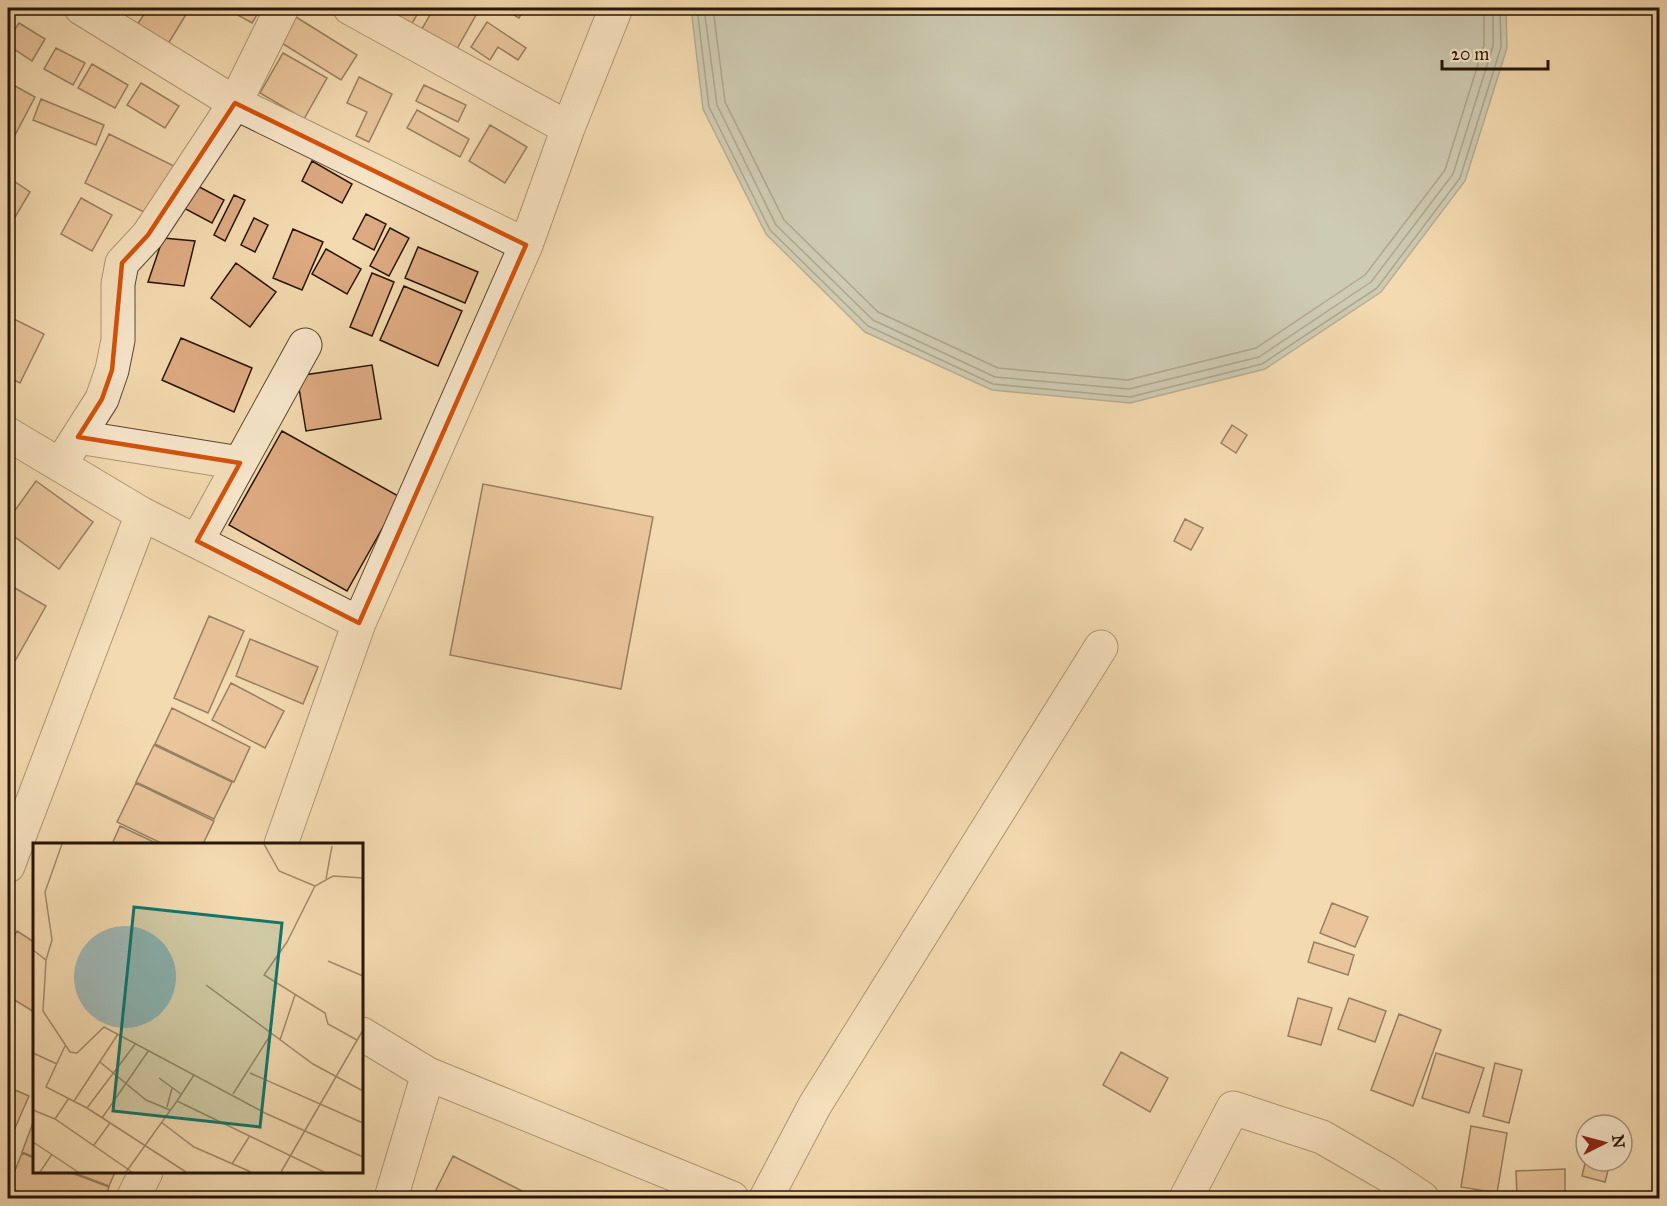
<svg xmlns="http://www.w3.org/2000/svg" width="1667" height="1206" viewBox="0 0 1667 1206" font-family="'IM FELL Great Primer',serif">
<rect width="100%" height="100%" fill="#f4dab0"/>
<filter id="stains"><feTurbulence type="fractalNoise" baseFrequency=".00333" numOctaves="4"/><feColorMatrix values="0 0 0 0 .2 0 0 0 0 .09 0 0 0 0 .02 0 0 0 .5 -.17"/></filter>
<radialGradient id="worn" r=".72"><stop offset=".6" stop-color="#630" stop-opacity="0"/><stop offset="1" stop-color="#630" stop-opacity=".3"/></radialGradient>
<path fill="#9fb8b5" stroke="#6f776f" stroke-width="1.5" d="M 691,8 L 1506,8 L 1507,48 L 1465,181 L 1381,292 L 1265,369 L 1130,403 L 992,390 L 865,332 L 766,234 L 703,109 Z"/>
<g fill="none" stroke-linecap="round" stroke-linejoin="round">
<path stroke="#62665d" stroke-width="1.5" d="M 697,8 L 709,107 L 770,230 L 868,326 L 993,384 L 1130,397 L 1262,364 L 1377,288 L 1460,178 L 1501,47 L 1500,8
M 704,8 L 717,105 L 776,225 L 873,320 L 995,377 L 1129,389 L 1259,357 L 1371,282 L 1453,174 L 1493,46 L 1493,8
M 713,8 L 725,102 L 784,220 L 878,312 L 998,368 L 1128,380 L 1256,348 L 1365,275 L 1445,170 L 1484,45 L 1484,8"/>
</g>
<path fill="#deaa82" stroke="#261505" stroke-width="1.5" d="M 148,8 L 190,8 L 168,44 L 137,25 Z
M 225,8 L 261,8 L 252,23 Z
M 390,8 L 421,8 L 407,32 L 384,19 Z
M 434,8 L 480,8 L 454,54 L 419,34 Z
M 502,8 L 525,8 L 519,18 Z
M 296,17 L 357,55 L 341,80 L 280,42 Z
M 487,22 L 526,48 L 518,60 L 498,47 L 490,60 L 471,47 Z
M 19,23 L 45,39 L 32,61 L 8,45 L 8,40 Z
M 56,48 L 85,63 L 73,85 L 44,69 Z
M 283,53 L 327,78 L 304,119 L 260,93 Z
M 92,64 L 128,85 L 115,108 L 78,88 Z
M 359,77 L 392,94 L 369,142 L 356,136 L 367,112 L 347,103 Z
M 8,82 L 35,97 L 15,135 L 8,131 Z
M 141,83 L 179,106 L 165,128 L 127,105 Z
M 424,85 L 466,105 L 458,122 L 416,101 Z
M 41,99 L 104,125 L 96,145 L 33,120 Z
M 417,110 L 469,139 L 460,157 L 407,128 Z
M 490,125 L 527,147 L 505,183 L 469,161 Z
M 109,134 L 174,166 L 150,215 L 85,183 Z
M 312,161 L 352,184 L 342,203 L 302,181 Z
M 8,177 L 30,192 L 8,229 Z
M 190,182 L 224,200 L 212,223 L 178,205 Z
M 234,195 L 245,200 L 225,241 L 214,235 Z
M 81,198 L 112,215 L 92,251 L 61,234 Z
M 366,214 L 386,224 L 374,250 L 353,239 Z
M 254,218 L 268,225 L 255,252 L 241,245 Z
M 390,228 L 409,238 L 389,276 L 370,266 Z
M 293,229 L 323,242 L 302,290 L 273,278 Z
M 163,238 L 195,241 L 184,286 L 148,282 Z
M 418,247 L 478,272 L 465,303 L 405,278 Z
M 326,249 L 361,269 L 347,294 L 312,274 Z
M 236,263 L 276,292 L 250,327 L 211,298 Z
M 372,273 L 394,282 L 372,336 L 350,327 Z
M 404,286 L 462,311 L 438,366 L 380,340 Z
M 8,316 L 44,334 L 20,383 L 8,377 Z
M 181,338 L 252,368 L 234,412 L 162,380 Z
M 372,365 L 381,419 L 306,431 L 297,376 Z
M 1232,425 L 1247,435 L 1236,453 L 1221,443 Z
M 282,431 L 400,497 L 347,591 L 229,525 Z
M 36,481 L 93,522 L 59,569 L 8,532 L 8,520 Z
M 483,484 L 653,517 L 621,689 L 450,655 Z
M 1185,519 L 1203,528 L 1191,550 L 1174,541 Z
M 8,584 L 46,606 L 15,661 L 8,657 Z
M 209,616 L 244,631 L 208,713 L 174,698 Z
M 250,639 L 318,667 L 303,704 L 236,676 Z
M 231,683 L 284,711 L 265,748 L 212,720 Z
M 172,708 L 250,747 L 234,782 L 155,744 Z
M 154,745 L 232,782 L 214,819 L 136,782 Z
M 136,783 L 214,821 L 203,844 L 163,844 L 117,822 Z
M 120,826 L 158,844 L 112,844 Z
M 1332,903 L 1368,917 L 1355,947 L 1320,933 Z
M 17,931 L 34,942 L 34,1012 L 8,996 L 8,948 Z
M 1314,942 L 1354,955 L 1348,975 L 1308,962 Z
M 1298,998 L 1332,1008 L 1321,1045 L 1288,1036 Z
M 1349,998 L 1386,1011 L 1375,1042 L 1338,1029 Z
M 1399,1014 L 1441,1030 L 1413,1106 L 1371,1090 Z
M 1121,1052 L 1168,1078 L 1150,1112 L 1103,1085 Z
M 1436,1053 L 1484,1068 L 1469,1113 L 1422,1098 Z
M 1495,1063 L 1522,1070 L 1509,1123 L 1483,1116 Z
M 8,1087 L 29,1096 L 9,1142 L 8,1141 Z
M 34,1120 L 34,1157 L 22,1152 Z
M 1471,1126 L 1507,1133 L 1497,1193 L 1461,1187 Z
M 22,1153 L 34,1158 L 34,1172 L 69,1172 L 109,1187 L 105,1198 L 35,1198 L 8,1188 Z
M 453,1156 L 534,1197 L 533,1198 L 432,1198 Z
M 1586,1159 L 1586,1161 L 1610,1163 L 1605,1182 L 1582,1176 Z
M 1565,1169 L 1565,1198 L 1517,1198 L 1516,1171 Z
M 72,1172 L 115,1172 L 109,1186 Z"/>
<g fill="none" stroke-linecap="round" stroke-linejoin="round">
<defs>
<path id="minor" d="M 81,8 L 235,103 L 526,245
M 350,8 L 568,128
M 8,434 L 142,514 L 8,866
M 78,437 L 240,463
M 60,465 L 102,399 L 112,370 L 118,340 L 118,284 L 122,263 L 148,235 L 235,103 L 282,8
M 142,514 L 359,623
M 197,541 L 305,345
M 281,844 L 359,623 L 526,245 L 568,128 L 616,8
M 362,1034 L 428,1074 L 732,1198
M 133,1198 L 146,1172
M 391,1198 L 428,1074
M 766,1198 L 815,1105 L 1101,647
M 1186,1198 L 1233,1108 L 1322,1137 L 1386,1174 L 1422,1198"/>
</defs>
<use href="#minor" stroke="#5a4630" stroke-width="35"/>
<use href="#minor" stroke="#f8e7cc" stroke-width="33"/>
</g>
<path d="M0 0H1667V1206H0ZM 235,103 L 526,245 L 359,623 L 197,541 L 240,463 L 78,437 L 102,399 L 112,370 L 122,263 L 148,235 Z" fill="#f4dab0" fill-opacity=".55" fill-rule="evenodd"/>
<path fill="none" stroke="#d5520b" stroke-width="4.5" stroke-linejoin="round" d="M 235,103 L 526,245 L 359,623 L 197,541 L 240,463 L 78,437 L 102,399 L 112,370 L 122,263 L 148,235 Z"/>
<g transform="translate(33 843)">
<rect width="330" height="330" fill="#f4dab0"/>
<path d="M41 134a51 51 0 1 1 102 0a51 51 0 1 1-102 0Z" fill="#9fb8b5"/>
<path fill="none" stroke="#a28b6c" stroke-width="1.5" d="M 231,1 L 246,28 L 282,43M 293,36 L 299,3M 0,107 L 13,117 L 10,168 L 37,209 L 44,210 L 71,184 L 232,270 L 330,314M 13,117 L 19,97 L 12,49 L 29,1M 295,118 L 330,133M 173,142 L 280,221 L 330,248M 247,197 L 262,152M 324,197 L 295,181 L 292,170 L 231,132 L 254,99 L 282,43 L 300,33 L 330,35M 32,203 L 13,244 L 54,265 L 153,329M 0,210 L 24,221M 67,219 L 113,257 L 137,267M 217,230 L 330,280M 126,235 L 148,251M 200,251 L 238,191M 41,258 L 85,191M 144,258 L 161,232M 134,264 L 139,245M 54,265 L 103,200M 0,267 L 22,276 L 99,329M 69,275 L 116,207M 22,276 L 36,255M 128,279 L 161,304 L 218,329M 0,299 L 45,329M 61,302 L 77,280M 199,321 L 216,294M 7,329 L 19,311M 93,329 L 144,258 L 291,329M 248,329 L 330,187"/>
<path fill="#0f766e" fill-opacity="0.15" stroke="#0f766e" stroke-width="3" d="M 101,64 L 249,80 L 227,284 L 80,268 Z"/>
<rect width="330" height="330" fill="none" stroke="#261505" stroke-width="3"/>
</g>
<rect width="1667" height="1206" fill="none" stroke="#f4dab0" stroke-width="30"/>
<rect x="9" y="9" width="1649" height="1188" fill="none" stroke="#261505" stroke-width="3"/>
<rect x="15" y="15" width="1637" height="1176" fill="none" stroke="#261505" stroke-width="1.5"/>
<g transform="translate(1604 1143) rotate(84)"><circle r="28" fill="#f8e7cc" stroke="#a4937c" stroke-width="1.5"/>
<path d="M0-4.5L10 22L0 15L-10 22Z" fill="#8f2418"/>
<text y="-9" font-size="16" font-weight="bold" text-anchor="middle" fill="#261505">N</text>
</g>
<path d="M1442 60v9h106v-9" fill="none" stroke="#261505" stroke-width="3"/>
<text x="1451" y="60" font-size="18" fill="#261505" stroke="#f8e7cc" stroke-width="4.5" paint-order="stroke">20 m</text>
<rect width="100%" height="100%" filter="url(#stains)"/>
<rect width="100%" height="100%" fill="url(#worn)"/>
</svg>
